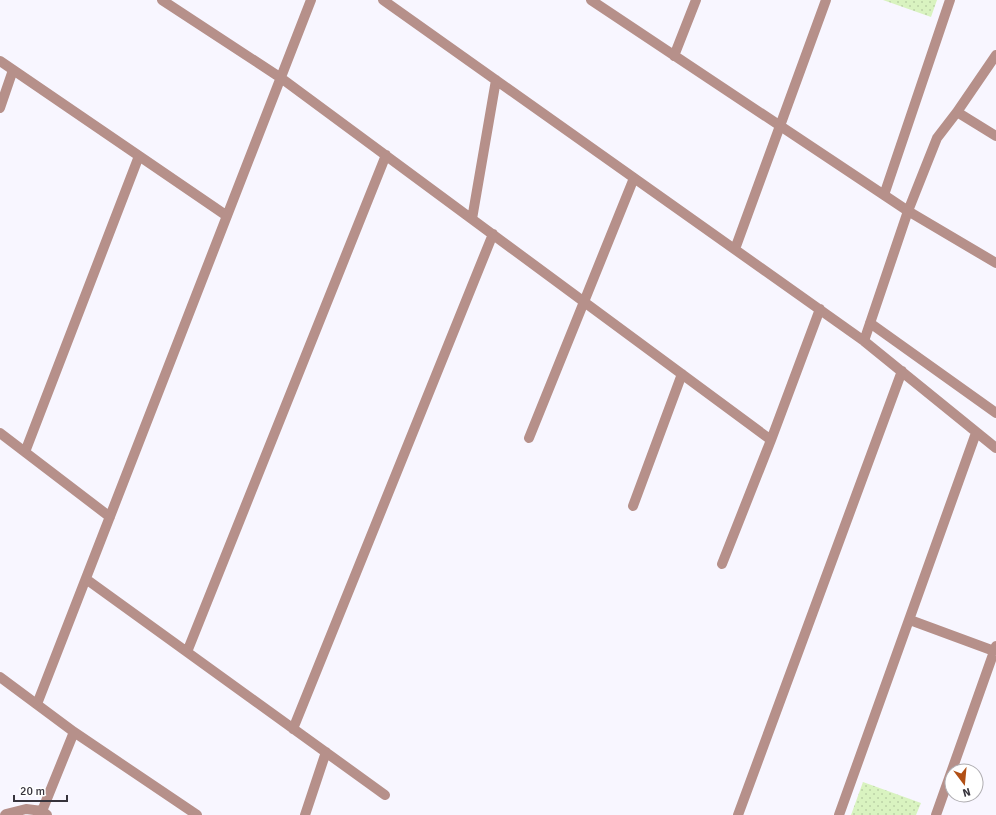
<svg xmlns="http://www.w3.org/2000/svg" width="996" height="815" viewBox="0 0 996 815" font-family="Signika,sans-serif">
<defs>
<pattern id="park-dots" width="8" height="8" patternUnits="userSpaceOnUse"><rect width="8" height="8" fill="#d9f3c0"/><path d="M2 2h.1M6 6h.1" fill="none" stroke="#bbd1a6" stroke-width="1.8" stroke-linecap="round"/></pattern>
</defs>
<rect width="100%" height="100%" fill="#f8f6ff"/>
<path fill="url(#park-dots)" d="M 883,0 L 937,0 L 931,17 Z
M 863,782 L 921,803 L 916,815 L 851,815 Z"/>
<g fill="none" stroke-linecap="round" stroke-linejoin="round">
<path stroke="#b6908a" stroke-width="10" d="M 162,0 L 281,78 L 771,440
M 383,0 L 864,341 L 996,448
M 591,0 L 908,211 L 996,263
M 674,56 L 696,0
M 0,61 L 227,216
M 0,108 L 13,70
M 957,112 L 996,136
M 884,195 L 950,0
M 472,219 L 496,80
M 735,249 L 826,0
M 870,323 L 996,413
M 864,341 L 908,211 L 937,138 L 957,112 L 996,55
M 0,433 L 110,517
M 529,438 L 634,178
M 25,452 L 139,156
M 633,506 L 682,374
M 722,564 L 771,440 L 820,309
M 86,579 L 385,795
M 910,620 L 994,651
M 187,652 L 386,155
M 0,677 L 74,732 L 197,815
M 37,704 L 311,0
M 293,729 L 493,234
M 5,815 L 6,814 L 26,809 L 42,811
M 47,815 L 42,811 L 74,732
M 305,815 L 326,752
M 738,815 L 902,371
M 839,815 L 976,433
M 936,815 L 996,646"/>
</g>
<g transform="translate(964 783) rotate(164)"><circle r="19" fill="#ffffff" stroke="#afadb1"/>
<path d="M0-3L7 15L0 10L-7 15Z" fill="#b14f15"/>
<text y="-6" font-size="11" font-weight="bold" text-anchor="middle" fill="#36333c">N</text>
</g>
<path d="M14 795v6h53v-6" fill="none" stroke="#36333c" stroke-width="2"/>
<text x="20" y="795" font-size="12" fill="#36333c" stroke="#ffffff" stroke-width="3" paint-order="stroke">20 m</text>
</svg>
